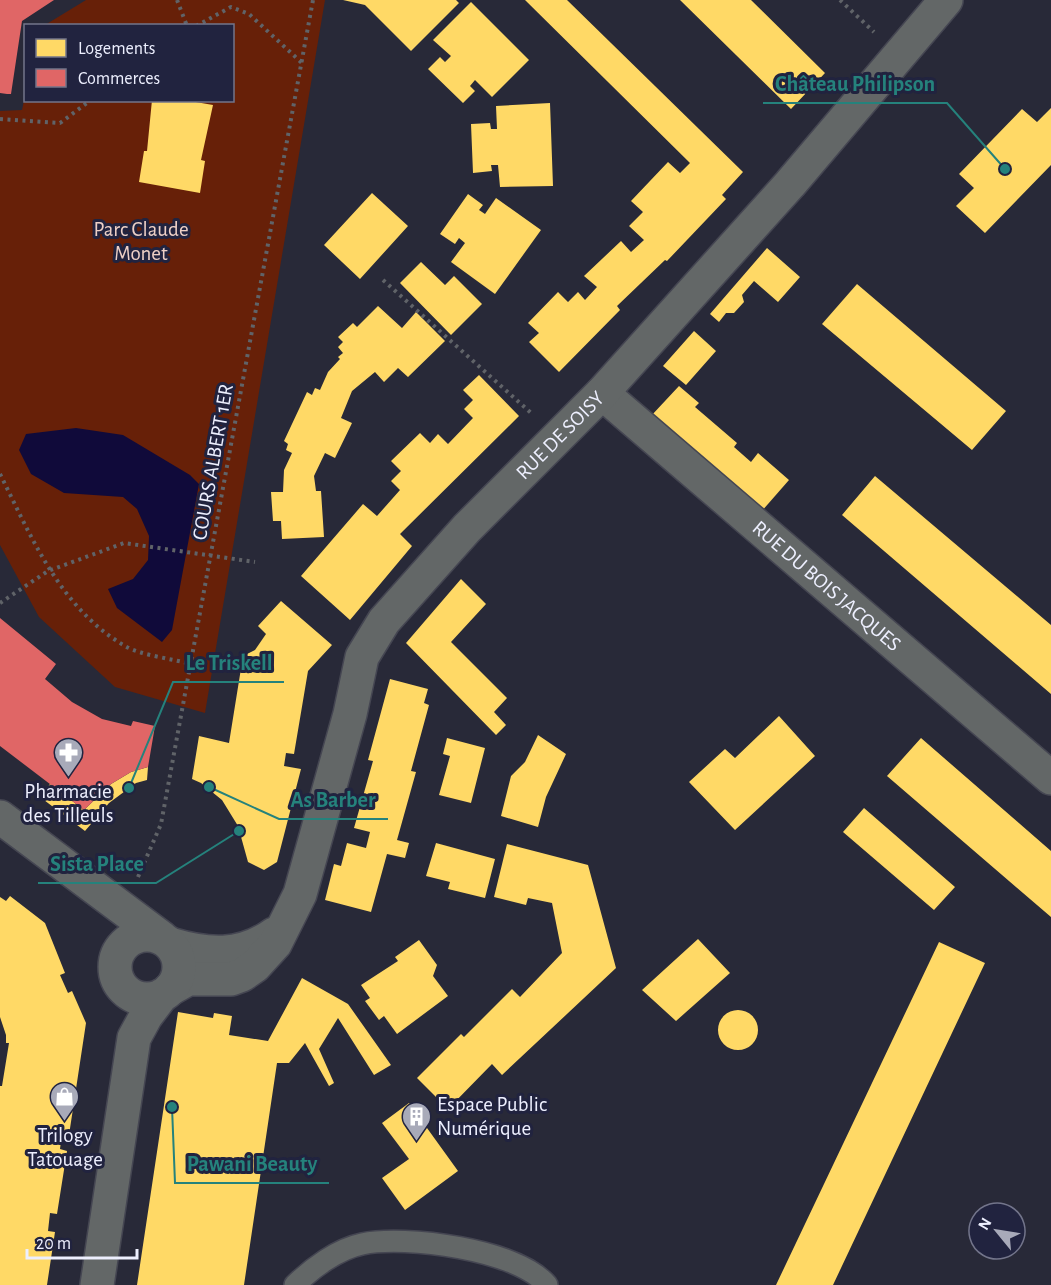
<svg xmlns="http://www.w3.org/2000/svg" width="1051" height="1285" viewBox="0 0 1051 1285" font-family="'Alegreya Sans',sans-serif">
<rect width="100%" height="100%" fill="#282938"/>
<path fill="#672008" d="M 86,0 L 325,0 L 205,713 L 115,687 L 39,617 L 0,545 L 0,111 L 22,110 L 25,96 L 26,100 L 232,100 L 232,26 L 45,25 Z"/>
<path fill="#100a3a" d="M 76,428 L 123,435 L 190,475 L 199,484 L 172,630 L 162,642 L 117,608 L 108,589 L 133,579 L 148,560 L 149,536 L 137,509 L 123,497 L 64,493 L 31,474 L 19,450 L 26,434 Z"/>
<path fill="#ffd966" d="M 343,0 L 456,0 L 459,3 L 411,51 L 365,5 Z
M 525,0 L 567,0 L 743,172 L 722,195 L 726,199 L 667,261 L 665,260 L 617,306 L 620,310 L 559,372 L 529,342 L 539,333 L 528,323 L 558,292 L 568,302 L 578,292 L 585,300 L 597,287 L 584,276 L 621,241 L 631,252 L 644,240 L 629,226 L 643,212 L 631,201 L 668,162 L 680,173 L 690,163 Z
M 680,0 L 751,0 L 825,73 L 791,109 Z
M 471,2 L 529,60 L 492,97 L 475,80 L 470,86 L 475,91 L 463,103 L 428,69 L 440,57 L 445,62 L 451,56 L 433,40 Z
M 152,100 L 184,100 L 213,105 L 201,160 L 205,161 L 200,193 L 139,182 L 144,151 L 147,151 Z
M 550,103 L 553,186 L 500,187 L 498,165 L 491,165 L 492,171 L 473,173 L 471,124 L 490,123 L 491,129 L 497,129 L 496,106 Z
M 1051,108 L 1051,165 L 985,233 L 956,206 L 974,188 L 959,174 L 1022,109 L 1037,122 Z
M 372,193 L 408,226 L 360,279 L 324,245 Z
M 468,194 L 483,205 L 479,210 L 485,214 L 496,198 L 541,230 L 495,294 L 451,262 L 465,243 L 459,238 L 455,244 L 440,234 Z
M 767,248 L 800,277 L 778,302 L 754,281 L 742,295 L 744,302 L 734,313 L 726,313 L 719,322 L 710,314 Z
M 421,262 L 445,285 L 454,276 L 482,304 L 451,335 L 400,283 Z
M 857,284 L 1006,411 L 972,450 L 822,324 Z
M 378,306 L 402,328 L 416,312 L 445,341 L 408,377 L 398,368 L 384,382 L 375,372 L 352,391 L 341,418 L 352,423 L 335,458 L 325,453 L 314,476 L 316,491 L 321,491 L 324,537 L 282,539 L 281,521 L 273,521 L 271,492 L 283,492 L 284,470 L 292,453 L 286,450 L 288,444 L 284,441 L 307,392 L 312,395 L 315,388 L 320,390 L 328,372 L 340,359 L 338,357 L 343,353 L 338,347 L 343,342 L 338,337 L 353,323 L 357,327 Z
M 694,331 L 716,351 L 686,385 L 663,366 Z
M 479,375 L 519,416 L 400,534 L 412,546 L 350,620 L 301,576 L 363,504 L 377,516 L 400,490 L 391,481 L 401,471 L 391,461 L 420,433 L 430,443 L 438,434 L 448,444 L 473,418 L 464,409 L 473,400 L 463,390 Z
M 679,386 L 699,403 L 695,407 L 737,443 L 734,447 L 751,462 L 758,453 L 789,480 L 761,512 L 651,416 Z
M 875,476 L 1051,625 L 1051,694 L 842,515 Z
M 461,579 L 486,604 L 451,642 L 507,698 L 494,712 L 506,725 L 496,735 L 406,643 Z
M 281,601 L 332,645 L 308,671 L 294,754 L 286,753 L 284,766 L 301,769 L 277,862 L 264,870 L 248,862 L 238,826 L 222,800 L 201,783 L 192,779 L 199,736 L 229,743 L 243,656 L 255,650 L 266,634 L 258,626 Z
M 390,679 L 428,689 L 424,703 L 429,705 L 411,771 L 416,772 L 397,840 L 409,843 L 405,858 L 387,854 L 371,912 L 325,900 L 334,864 L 341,866 L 347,843 L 366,848 L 370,832 L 354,828 L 373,761 L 368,760 Z
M 779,716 L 815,756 L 735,830 L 689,782 L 725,749 L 735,758 Z
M 538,735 L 566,754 L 546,797 L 538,827 L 501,816 L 511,776 L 525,762 Z
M 447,738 L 485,748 L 471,803 L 439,795 L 450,756 L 443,754 Z
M 921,738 L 1051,851 L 1051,917 L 887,776 Z
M 148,767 L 147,780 L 136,783 L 109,803 L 85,831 L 40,797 L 50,784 L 84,810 L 111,784 L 131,772 Z
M 864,808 L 955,887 L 934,910 L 843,832 Z
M 436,843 L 495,859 L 485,898 L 448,889 L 450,882 L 426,876 Z
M 507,844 L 588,865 L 616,968 L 502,1075 L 492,1064 L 448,1109 L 417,1078 L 461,1034 L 464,1037 L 512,989 L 520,997 L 562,953 L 552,903 L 528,898 L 526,905 L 494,897 Z
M 10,896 L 45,923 L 65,973 L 60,975 L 68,993 L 72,991 L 86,1023 L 69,1135 L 62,1133 L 60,1149 L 67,1151 L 57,1214 L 50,1213 L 48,1231 L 55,1232 L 47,1285 L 0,1285 L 0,1086 L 2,1086 L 9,1043 L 6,1043 L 6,1035 L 0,1017 L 0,897 L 6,901 Z
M 698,939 L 730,973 L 676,1021 L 642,990 Z
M 419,940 L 437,965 L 433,976 L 448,996 L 397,1034 L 384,1016 L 379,1020 L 365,1001 L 370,998 L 361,985 L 398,961 L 395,957 Z
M 939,942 L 985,963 L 833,1285 L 776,1285 Z
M 302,978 L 348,1004 L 391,1065 L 374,1075 L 338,1018 L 319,1049 L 334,1083 L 329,1086 L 305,1043 L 289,1063 L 277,1063 L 244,1285 L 137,1285 L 178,1012 L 213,1018 L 214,1013 L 232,1016 L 229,1035 L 268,1041 Z
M718 1030a20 20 0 1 1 40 0a20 20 0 1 1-40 0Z
M 409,1103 L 458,1171 L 405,1210 L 382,1178 L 409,1159 L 382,1123 Z"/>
<path fill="#e06666" d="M 0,0 L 54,0 L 22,21 L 11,94 L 7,94 L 0,93 Z
M 0,618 L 56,664 L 45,679 L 72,702 L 102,719 L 131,726 L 133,721 L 155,726 L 148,767 L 131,772 L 111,784 L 84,810 L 0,746 Z"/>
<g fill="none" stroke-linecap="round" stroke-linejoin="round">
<defs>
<path id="service" d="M 295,1285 C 312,1268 338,1249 362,1244 C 405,1235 517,1249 547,1285"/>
<g id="minor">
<path id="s1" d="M 602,393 L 1051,778"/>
<path d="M 170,944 C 207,955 241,958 274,934"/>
<path id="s2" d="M 170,989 L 188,979 L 231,979 L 242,975 L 255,966 L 275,944 L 300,894 L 350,714 L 362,657 L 384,621 L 467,528 L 602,393 L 790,184 L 946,0"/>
</g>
<path id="tertiary" d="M 0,817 L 162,938
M115 967a32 32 0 1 1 64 0a32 32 0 1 1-64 0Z
M 97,1285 L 134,1038 L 146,1016 L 162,995"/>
</defs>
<use href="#service" stroke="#454652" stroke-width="24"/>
<use href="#minor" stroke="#454652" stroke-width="36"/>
<use href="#tertiary" stroke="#454652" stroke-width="36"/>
<path stroke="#606368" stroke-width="4" stroke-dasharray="3 4.5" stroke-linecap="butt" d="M 177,0 L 187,26
M 840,0 L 874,32
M 196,26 L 231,7 L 249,14 L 302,63
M 0,119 L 60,123 L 91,100
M 383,280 L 531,413
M 0,474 C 32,538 60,608 125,646 C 140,655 173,659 191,664
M 0,603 L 48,571 L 124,543 L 255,562
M 138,877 L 161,824 L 313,0"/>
<use href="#service" stroke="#636767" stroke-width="21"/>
<use href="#minor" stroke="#636767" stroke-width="33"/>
<use href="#tertiary" stroke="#636767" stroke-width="33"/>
</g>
<defs>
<symbol id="pharmacy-pin" viewBox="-11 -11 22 30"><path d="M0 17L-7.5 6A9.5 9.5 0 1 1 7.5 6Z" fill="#a8aab9" stroke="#21233f"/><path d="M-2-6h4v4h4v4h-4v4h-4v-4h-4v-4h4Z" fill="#fff"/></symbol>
<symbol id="shop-pin" viewBox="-11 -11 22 30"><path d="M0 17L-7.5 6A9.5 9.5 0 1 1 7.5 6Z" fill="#a8aab9" stroke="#21233f"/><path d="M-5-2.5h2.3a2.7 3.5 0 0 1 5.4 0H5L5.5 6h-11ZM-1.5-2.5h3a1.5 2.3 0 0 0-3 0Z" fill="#fff"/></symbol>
<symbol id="building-pin" viewBox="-11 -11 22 30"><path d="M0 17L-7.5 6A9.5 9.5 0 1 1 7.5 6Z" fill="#a8aab9" stroke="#21233f"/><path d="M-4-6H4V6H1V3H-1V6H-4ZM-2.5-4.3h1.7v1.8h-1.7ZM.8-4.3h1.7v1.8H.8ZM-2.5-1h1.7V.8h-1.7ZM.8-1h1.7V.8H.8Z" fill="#fff"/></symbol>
</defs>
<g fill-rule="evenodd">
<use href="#pharmacy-pin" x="52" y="736" width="33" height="45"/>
<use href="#shop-pin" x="48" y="1080" width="33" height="45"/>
<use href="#building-pin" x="400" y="1100" width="33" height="45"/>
</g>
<g text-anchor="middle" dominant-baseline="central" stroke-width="6" stroke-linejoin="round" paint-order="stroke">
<g font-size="21" fill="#eed0c6" stroke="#21233f">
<text x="141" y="229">Parc Claude<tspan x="141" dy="24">Monet</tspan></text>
</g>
<g font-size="21" fill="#edeffe" stroke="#21233f">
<text stroke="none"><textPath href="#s2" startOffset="720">RUE DE SOISY</textPath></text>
<text transform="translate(213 462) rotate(-80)">COURS ALBERT 1ER</text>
<text stroke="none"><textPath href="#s1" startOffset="296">RUE DU BOIS JACQUES</textPath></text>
</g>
<g font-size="21" fill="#edeffe" stroke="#21233f">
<text x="68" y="791">Pharmacie<tspan x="68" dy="24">des Tilleuls</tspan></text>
<text x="437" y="1104" text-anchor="start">Espace Public<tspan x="437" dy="24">Numérique</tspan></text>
<text x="65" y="1135">Trilogy<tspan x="65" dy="24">Tatouage</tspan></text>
</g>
</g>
<path fill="none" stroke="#25827c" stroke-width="2" d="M1005 169L947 103H763M129 788L173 682H284M209 787L279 819H388M239 831L156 883H38M172 1107L175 1183H329"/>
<g fill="#25827c" stroke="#21233f" stroke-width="2">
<circle cx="1005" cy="169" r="6"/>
<circle cx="129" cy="788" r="6"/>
<circle cx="209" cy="787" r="6"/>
<circle cx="239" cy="831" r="6"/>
<circle cx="172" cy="1107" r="6"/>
</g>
<g font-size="22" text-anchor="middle" font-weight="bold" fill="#25827c" stroke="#21233f" stroke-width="6" stroke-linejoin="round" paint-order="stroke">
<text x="855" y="91">Château Philipson</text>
<text x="229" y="670">Le Triskell</text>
<text x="333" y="807">As Barber</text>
<text x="97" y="871">Sista Place</text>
<text x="252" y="1171">Pawani Beauty</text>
</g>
<rect x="24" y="24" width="210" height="78" fill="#21233f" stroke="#73758b" stroke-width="1.5"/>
<rect x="36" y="39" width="30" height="18" fill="#ffd966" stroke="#73758b" stroke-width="1.5"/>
<text x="78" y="54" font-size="18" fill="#edeffe">Logements</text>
<rect x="36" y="69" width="30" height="18" fill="#e06666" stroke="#73758b" stroke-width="1.5"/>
<text x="78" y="84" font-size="18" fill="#edeffe">Commerces</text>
<g transform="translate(997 1231) rotate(300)"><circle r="28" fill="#21233f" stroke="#73758b" stroke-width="1.5"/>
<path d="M0-4.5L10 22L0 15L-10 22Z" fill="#a8aab9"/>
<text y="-9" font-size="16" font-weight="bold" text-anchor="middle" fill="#edeffe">N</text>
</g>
<path d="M27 1249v9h110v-9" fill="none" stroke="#edeffe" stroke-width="3"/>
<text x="36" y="1249" font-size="18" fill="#edeffe" stroke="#21233f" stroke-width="4.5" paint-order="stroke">20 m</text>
</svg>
